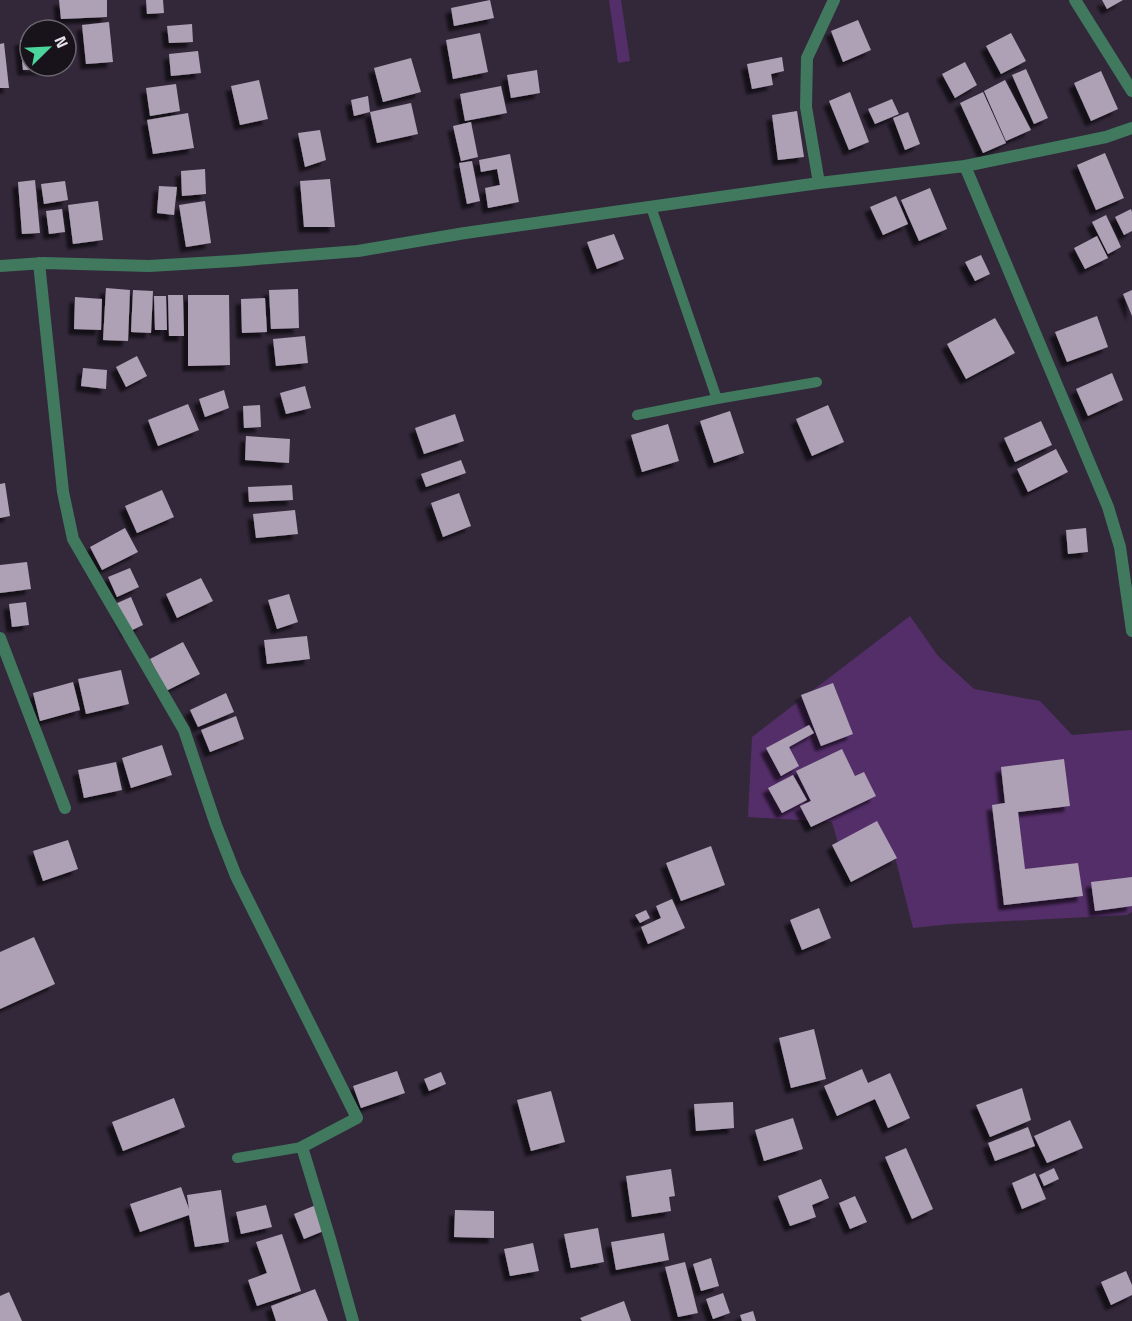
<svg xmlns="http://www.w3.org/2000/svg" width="1132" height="1321" viewBox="0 0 1132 1321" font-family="'Titillium Web',sans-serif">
<defs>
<filter id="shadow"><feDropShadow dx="-5.5" dy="5.5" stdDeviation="1.5" flood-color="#0009"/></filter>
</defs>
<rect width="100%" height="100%" fill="#33283a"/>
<path fill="#542e69" d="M 609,0 L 621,0 L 630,61 L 618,63 Z
M 910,616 L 938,656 L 974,689 L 1040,701 L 1072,735 L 1132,730 L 1132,912 L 1126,915 L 951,924 L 913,928 L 894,853 L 842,857 L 832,822 L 748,817 L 752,737 Z"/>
<path fill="#aea1b6" filter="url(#shadow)" d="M 59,0 L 107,0 L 107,17 L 61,19 Z
M 146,0 L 163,0 L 164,13 L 147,14 Z
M 490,0 L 494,18 L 454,26 L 451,8 Z
M 1102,0 L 1123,0 L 1107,9 Z
M 858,20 L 871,50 L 843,62 L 831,31 Z
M 109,22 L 113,62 L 86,64 L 82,25 Z
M 192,24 L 193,42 L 169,43 L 167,26 Z
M 480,33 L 488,72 L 453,79 L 446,40 Z
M 1011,33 L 1026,61 L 1001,74 L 986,46 Z
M 30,39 L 30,66 L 66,66 L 66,69 L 23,70 L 20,40 Z
M 4,43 L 9,88 L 0,88 L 0,44 Z
M 198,51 L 201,73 L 171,76 L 169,54 Z
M 782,57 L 784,71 L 771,74 L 773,85 L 752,89 L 747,64 Z
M 411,58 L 421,92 L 383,102 L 374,68 Z
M 965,62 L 977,85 L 955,98 L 942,74 Z
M 1026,69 L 1048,118 L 1034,124 L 1012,75 Z
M 537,70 L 540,93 L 511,98 L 507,75 Z
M 1101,71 L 1118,109 L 1091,121 L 1074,83 Z
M 259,80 L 268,119 L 240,125 L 231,86 Z
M 1005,80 L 1031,130 L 1006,141 L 984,91 Z
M 176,84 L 180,111 L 150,116 L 146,88 Z
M 501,86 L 507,113 L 465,121 L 460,94 Z
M 850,92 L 869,142 L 849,150 L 829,101 Z
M 983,92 L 1006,143 L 983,153 L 960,103 Z
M 368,96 L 370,112 L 411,103 L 418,134 L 377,143 L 370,112 L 354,116 L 351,100 Z
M 892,99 L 899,114 L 875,124 L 868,109 Z
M 797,111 L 804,157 L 778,160 L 772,115 Z
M 908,112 L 920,144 L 905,150 L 893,118 Z
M 188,113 L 194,148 L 153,154 L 147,120 Z
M 471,122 L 478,157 L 461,161 L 453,126 Z
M 320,130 L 326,160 L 305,167 L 298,133 Z
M 1105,153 L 1124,198 L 1096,210 L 1077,165 Z
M 510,154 L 519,202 L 488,208 L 485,188 L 500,185 L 497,169 L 481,172 L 479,160 Z
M 472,161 L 480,201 L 467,204 L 459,163 Z
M 205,169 L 206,194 L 182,196 L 181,171 Z
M 330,179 L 335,227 L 304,227 L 300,181 Z
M 35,180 L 40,233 L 22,234 L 18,182 Z
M 65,181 L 68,200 L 44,204 L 41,184 Z
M 159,186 L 177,187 L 174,215 L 157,213 Z
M 930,188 L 947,229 L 919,241 L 901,200 Z
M 896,196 L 908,224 L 883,235 L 870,207 Z
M 98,201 L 103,240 L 73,244 L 68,205 Z
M 205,201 L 211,243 L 186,247 L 179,205 Z
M 62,209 L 65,232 L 49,234 L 46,211 Z
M 1131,209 L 1132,212 L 1132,231 L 1124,235 L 1115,217 Z
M 1106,215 L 1121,247 L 1108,254 L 1092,222 Z
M 614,234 L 624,259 L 597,269 L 587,242 Z
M 1097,236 L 1108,258 L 1085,269 L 1074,248 Z
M 981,255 L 990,274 L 975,281 L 965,262 Z
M 106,288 L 130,290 L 128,341 L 103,340 Z
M 298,289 L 299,328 L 271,329 L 269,290 Z
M 133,290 L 153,291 L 151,333 L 131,332 Z
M 1132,290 L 1132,316 L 1123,294 Z
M 168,295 L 183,295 L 184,336 L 169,336 Z
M 188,295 L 229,295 L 230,365 L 188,366 Z
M 154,296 L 166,296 L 167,330 L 155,330 Z
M 75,297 L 102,299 L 101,330 L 74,329 Z
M 265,298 L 267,332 L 242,333 L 241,299 Z
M 1097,316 L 1108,347 L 1067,362 L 1055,332 Z
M 995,318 L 1015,353 L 966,379 L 947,344 Z
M 305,336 L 308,363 L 276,366 L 273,339 Z
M 137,356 L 147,376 L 126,387 L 116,367 Z
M 83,368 L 107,370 L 106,389 L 81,386 Z
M 1112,373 L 1123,400 L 1088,416 L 1076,389 Z
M 305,386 L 311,408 L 286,414 L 280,393 Z
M 224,390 L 229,408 L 205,417 L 199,399 Z
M 188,404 L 199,430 L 158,446 L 148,420 Z
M 260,405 L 261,427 L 244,428 L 243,406 Z
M 828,405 L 844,442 L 812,456 L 796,419 Z
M 730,411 L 744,453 L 714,463 L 700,421 Z
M 455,414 L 464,441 L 424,454 L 415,428 Z
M 1041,421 L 1052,445 L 1015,462 L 1004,438 Z
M 668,424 L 679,461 L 642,472 L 631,435 Z
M 246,436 L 290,439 L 289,463 L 245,460 Z
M 1056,449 L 1068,472 L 1028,492 L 1017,469 Z
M 461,460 L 466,473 L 426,487 L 421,474 Z
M 5,483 L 10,516 L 0,518 L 0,484 Z
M 292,485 L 293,500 L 249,502 L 248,487 Z
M 162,490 L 174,517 L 137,533 L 125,506 Z
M 459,493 L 471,526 L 443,537 L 431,503 Z
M 295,510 L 298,534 L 256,538 L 253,514 Z
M 125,528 L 138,552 L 102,570 L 90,547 Z
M 1086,528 L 1088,552 L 1068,554 L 1066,530 Z
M 27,562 L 31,589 L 0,593 L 0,565 Z
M 130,568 L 139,587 L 117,597 L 108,577 Z
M 201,578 L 213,601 L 177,618 L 166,594 Z
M 289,594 L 298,622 L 277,629 L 268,600 Z
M 131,597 L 143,625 L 128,632 L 115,604 Z
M 26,602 L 29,625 L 12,627 L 9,604 Z
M 307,636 L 310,659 L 267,664 L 264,640 Z
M 183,642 L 200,674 L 166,691 L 150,659 Z
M 121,670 L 129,704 L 86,714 L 78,679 Z
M 73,682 L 80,710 L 40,721 L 33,693 Z
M 833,683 L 853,734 L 821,746 L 801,695 Z
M 226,693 L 234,712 L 198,727 L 190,710 Z
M 236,716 L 244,739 L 210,752 L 201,730 Z
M 809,725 L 814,733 L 789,747 L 799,766 L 781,776 L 766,748 Z
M 162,745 L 172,775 L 131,788 L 122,758 Z
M 842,749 L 855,776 L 864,772 L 876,796 L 811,827 L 800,806 L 811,801 L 796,771 Z
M 1064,759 L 1070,806 L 1018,812 L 1025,869 L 1078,863 L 1083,896 L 1004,905 L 992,805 L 1005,803 L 1001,767 Z
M 116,762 L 122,790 L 84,798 L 78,770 Z
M 793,775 L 807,800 L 782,813 L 768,788 Z
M 877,821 L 897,858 L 851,882 L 832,845 Z
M 68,840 L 78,869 L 43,881 L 33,851 Z
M 711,846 L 725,885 L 681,901 L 666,863 Z
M 1132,877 L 1132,906 L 1095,911 L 1091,882 Z
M 672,899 L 685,928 L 648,944 L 641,927 L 661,918 L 656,906 Z
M 819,908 L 831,938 L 802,950 L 790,920 Z
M 646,910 L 650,918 L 640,923 L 635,915 Z
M 34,937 L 55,984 L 0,1009 L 0,952 Z
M 814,1029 L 826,1079 L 791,1088 L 779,1038 Z
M 862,1069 L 868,1083 L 890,1073 L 910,1118 L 888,1128 L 875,1099 L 837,1116 L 824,1086 Z
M 397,1071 L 405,1093 L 361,1108 L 353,1086 Z
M 441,1072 L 446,1084 L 429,1091 L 424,1079 Z
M 1022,1088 L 1031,1120 L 990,1137 L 976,1105 Z
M 551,1091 L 565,1142 L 531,1151 L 517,1100 Z
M 174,1098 L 185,1127 L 123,1151 L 112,1122 Z
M 733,1102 L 734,1128 L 696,1131 L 694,1104 Z
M 793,1118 L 803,1149 L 764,1161 L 755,1130 Z
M 1070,1120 L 1083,1148 L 1047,1163 L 1034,1136 Z
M 1028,1127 L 1035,1146 L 995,1161 L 988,1143 Z
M 906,1148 L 933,1209 L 912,1219 L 885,1157 Z
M 1054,1168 L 1059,1179 L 1044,1186 L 1039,1175 Z
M 671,1169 L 675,1196 L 669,1197 L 671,1211 L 632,1217 L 626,1176 Z
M 1035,1173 L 1046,1199 L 1022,1209 L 1012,1183 Z
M 821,1179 L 829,1198 L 812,1205 L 816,1217 L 790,1226 L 778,1196 Z
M 181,1187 L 189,1209 L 187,1195 L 221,1190 L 229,1242 L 195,1247 L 189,1215 L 140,1232 L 130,1204 Z
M 855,1196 L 867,1222 L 850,1229 L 839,1203 Z
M 266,1205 L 272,1227 L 241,1234 L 236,1212 Z
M 316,1205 L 326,1230 L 304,1239 L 294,1214 Z
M 455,1210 L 494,1211 L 494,1238 L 454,1237 Z
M 598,1228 L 604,1262 L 571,1268 L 564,1234 Z
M 664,1233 L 669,1260 L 616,1270 L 611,1242 Z
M 282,1234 L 301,1291 L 257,1306 L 248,1280 L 267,1273 L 256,1242 Z
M 533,1243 L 539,1271 L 510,1276 L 504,1249 Z
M 711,1258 L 719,1286 L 701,1291 L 693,1264 Z
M 685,1262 L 698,1313 L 678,1317 L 665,1267 Z
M 1126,1271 L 1132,1285 L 1132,1295 L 1111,1305 L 1101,1282 Z
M 315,1289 L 328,1321 L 276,1321 L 271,1306 Z
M 9,1292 L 22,1321 L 0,1321 L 0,1296 Z
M 723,1293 L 730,1313 L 713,1319 L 706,1299 Z
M 624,1301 L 631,1321 L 582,1321 L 580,1318 Z
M 753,1311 L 756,1321 L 742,1321 L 740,1315 Z"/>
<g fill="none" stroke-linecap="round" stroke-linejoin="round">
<path stroke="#40795e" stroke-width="10" d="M 651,207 L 717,399 L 817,382
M 637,415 L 717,399
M 237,1158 L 302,1147"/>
<path stroke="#40795e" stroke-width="12" d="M 1075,0 L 1132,91
M 965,166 L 1106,137 L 1132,128
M 819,183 L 806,107 L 807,58 L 834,0
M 39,263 L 63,492 L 73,539 L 184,730 L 216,825 L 236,876 L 357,1118 L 302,1147 L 330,1239 L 353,1321
M 0,266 L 44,263 L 149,266 L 233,261 L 358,251 L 465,233 L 819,183 L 965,166 L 1108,507 L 1120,547 L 1132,631
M 0,638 L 65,808"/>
</g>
<g transform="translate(48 48) rotate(66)"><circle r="28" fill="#18131b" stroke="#6b656f" stroke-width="1.5"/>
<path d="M0-4.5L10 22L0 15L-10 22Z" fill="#4bd49b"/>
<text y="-9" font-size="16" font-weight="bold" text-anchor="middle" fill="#e8e1ec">N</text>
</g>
</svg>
